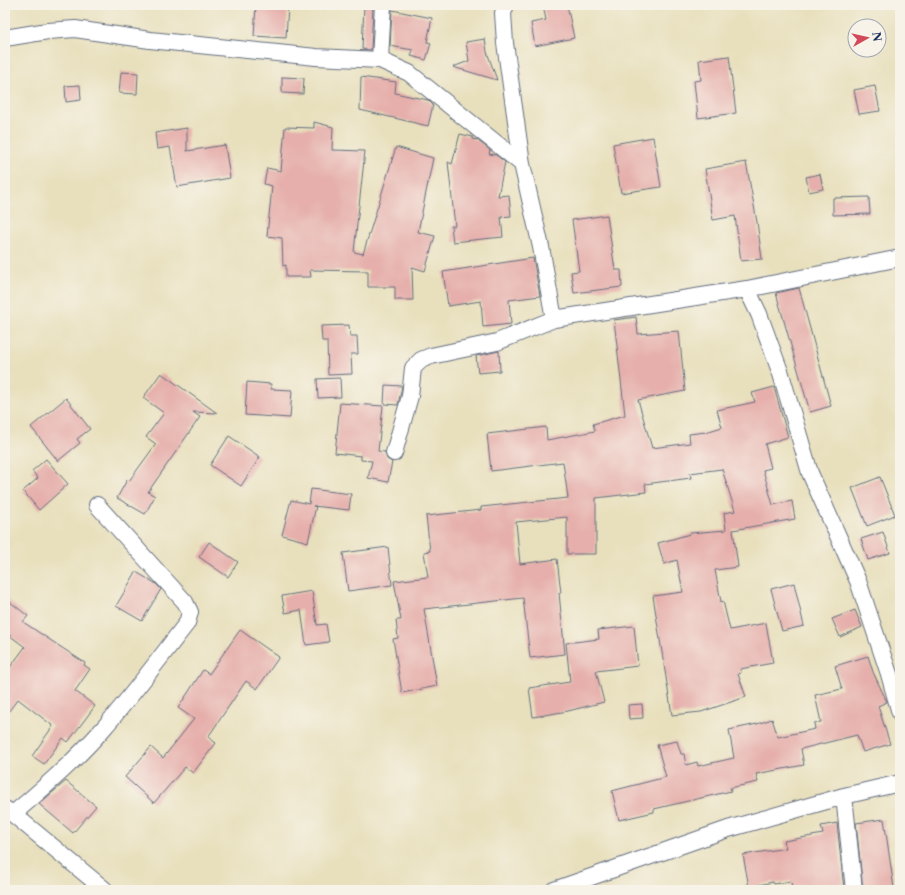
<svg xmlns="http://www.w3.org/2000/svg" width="905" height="895" viewBox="0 0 905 895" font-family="'Libre Caslon Text',serif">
<rect width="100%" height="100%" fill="#f7f3e8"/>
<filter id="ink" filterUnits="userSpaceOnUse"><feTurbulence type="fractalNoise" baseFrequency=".025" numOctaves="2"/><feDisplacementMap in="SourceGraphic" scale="8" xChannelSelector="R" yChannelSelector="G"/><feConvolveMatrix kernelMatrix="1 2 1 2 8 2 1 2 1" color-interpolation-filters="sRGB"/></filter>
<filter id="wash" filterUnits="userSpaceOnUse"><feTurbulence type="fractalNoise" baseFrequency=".012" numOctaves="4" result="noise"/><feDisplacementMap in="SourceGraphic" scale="16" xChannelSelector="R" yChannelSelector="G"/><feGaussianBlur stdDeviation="0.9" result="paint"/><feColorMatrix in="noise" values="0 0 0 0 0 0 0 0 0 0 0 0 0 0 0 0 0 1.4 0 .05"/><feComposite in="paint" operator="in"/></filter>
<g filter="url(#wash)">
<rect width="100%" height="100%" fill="#e8e0bd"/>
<g id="blocks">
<path fill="#e6afab" d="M 256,5 L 288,5 L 286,38 L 254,36 Z
M 364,5 L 373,5 L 371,50 L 362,49 Z
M 543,5 L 567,5 L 574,38 L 535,46 L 531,23 L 546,20 Z
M 392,10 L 432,18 L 427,42 L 431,43 L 426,60 L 411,56 L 413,50 L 390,46 Z
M 485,39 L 487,52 L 497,80 L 453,67 L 469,61 L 466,42 Z
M 729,56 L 736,113 L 698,118 L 694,81 L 701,80 L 699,60 Z
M 121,72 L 138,73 L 137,94 L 119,93 Z
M 282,77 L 304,78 L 303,94 L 282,93 Z
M 361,77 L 396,82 L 395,93 L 428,100 L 433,105 L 428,126 L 360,110 Z
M 80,85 L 81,100 L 66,102 L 65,86 Z
M 875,86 L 880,111 L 859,114 L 854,90 Z
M 314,122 L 333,127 L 332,150 L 365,151 L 354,252 L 363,254 L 396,147 L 433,158 L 418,232 L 435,236 L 425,271 L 412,267 L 413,300 L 395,300 L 395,287 L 368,287 L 368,271 L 310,270 L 311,277 L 286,277 L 286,265 L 283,266 L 282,238 L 267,236 L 272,186 L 264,184 L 267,168 L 281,171 L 285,127 L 314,128 Z
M 187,128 L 187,151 L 225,145 L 230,178 L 177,187 L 170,147 L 157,149 L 155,133 Z
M 460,134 L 473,137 L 473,139 L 477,140 L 490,150 L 489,154 L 496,155 L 505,162 L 498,196 L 509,195 L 511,216 L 501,217 L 503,237 L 453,242 L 451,226 L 455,226 L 448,162 L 452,164 Z
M 653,137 L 661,187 L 621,193 L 613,144 Z
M 746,162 L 757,222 L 762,259 L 741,261 L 735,216 L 713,220 L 705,169 Z
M 820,174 L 823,189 L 809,192 L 806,177 Z
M 869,197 L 870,214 L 833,215 L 833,198 Z
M 607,215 L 615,270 L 621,270 L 622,287 L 574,293 L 571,272 L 579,271 L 572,220 Z
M 533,258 L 540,296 L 509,300 L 511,324 L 483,327 L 481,301 L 448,306 L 443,272 Z
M 799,288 L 831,406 L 810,412 L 776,293 Z
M 636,317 L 638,334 L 679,331 L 685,391 L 638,400 L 652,448 L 690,443 L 689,434 L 706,432 L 722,427 L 717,410 L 755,402 L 752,393 L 774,387 L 788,437 L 765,444 L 771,468 L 763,470 L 773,505 L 792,501 L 795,519 L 733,530 L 738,567 L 715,570 L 721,602 L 723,601 L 730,630 L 766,623 L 773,663 L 740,669 L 741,673 L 738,674 L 746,697 L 701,712 L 672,715 L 653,596 L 683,592 L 677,560 L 664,564 L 658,543 L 690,534 L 690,533 L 726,530 L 724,513 L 735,511 L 722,469 L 690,473 L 691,478 L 645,484 L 646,492 L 596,498 L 596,554 L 567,554 L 567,517 L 516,522 L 520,564 L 557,559 L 561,593 L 559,593 L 565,654 L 530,658 L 523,598 L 424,609 L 437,686 L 402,693 L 393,639 L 398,638 L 396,620 L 401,620 L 394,581 L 428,577 L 424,552 L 430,551 L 426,516 L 481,510 L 481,507 L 568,498 L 563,462 L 491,471 L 487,434 L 546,427 L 547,440 L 595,431 L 593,424 L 625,415 L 614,320 Z
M 349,325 L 350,336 L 357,336 L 358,354 L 351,354 L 352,374 L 328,375 L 327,341 L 322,341 L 321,326 Z
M 499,351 L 500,371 L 478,373 L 476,356 Z
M 161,373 L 217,413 L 193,412 L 200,417 L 148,492 L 155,496 L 145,514 L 117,498 L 127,480 L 129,481 L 156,444 L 146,437 L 164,413 L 143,398 Z
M 340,378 L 341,397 L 318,398 L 317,379 Z
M 247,382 L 271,384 L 271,389 L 292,390 L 290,418 L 245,415 Z
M 385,385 L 402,386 L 398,405 L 384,404 Z
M 66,398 L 90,429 L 77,439 L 80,443 L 58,461 L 31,427 Z
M 340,403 L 383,406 L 378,451 L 385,452 L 387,459 L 392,462 L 388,482 L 368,478 L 372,461 L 361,460 L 361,456 L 335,453 Z
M 229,436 L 260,457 L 241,486 L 210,465 Z
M 46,459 L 68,484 L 39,510 L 23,491 L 38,478 L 32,471 Z
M 880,477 L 895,515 L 867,526 L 852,488 Z
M 311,489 L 351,494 L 349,510 L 313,506 L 316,506 L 308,542 L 282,535 L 291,500 L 309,504 Z
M 883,532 L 890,553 L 868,560 L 861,539 Z
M 209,542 L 238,562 L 228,577 L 199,557 Z
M 388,547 L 392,585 L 348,591 L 343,553 Z
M 136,572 L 155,583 L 161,589 L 142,621 L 116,606 Z
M 794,583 L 804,626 L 782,631 L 771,589 Z
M 312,591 L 317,625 L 326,624 L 329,642 L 306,645 L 301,610 L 285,613 L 282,596 Z
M 5,598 L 28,616 L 23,622 L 85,663 L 84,665 L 90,669 L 75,691 L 95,706 L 68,742 L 63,738 L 44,764 L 32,756 L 53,726 L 18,699 L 5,716 L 5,674 L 25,647 L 5,632 Z
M 855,610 L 862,627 L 840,637 L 832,619 Z
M 634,626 L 638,666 L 596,671 L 604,702 L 568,711 L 533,717 L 529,688 L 570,682 L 566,643 L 599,639 L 598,630 Z
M 240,630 L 279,657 L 257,689 L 246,681 L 208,737 L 216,743 L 193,773 L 185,767 L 154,803 L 125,777 L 151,747 L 163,758 L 194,719 L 178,708 L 203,670 L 209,674 Z
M 868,656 L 873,672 L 887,702 L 878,706 L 890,744 L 863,752 L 857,735 L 801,749 L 804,765 L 756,774 L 758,782 L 730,788 L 731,791 L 654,809 L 654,812 L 619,820 L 612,791 L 666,777 L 657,745 L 677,741 L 681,754 L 684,754 L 686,765 L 697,762 L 698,766 L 734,758 L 729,730 L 757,724 L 772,719 L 778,737 L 815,729 L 814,723 L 821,722 L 815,695 L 842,689 L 835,666 Z
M 642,704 L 643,718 L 629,719 L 628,705 Z
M 66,781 L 96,806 L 73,833 L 39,804 Z
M 884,819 L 894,888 L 879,890 L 863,890 L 856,823 Z
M 837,823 L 844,890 L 792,890 L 791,881 L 774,884 L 773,882 L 749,887 L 743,855 L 786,848 L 784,841 L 823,834 L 821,826 Z"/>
</g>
</g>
<g filter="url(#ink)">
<use href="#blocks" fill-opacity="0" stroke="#636d7f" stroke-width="1"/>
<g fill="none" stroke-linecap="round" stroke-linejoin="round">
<defs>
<path id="street" d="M 506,5 L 503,13 L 505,43 L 522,164 L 541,247 L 554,319
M 5,38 L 48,31 L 75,29 L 150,40 L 316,57 L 380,60 L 409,73 L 522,164
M 380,60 L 383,5
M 747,289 L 759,314 L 781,374 L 810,473 L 858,581 L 889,674 L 900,713
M 394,453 L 410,396 L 413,368 L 421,360 L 431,356 L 497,342 L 554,319 L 747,289 L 900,258
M 844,796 L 854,890
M 5,809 L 13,814 L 105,890
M 13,814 C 44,788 75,761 102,730 C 132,696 159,659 187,623 L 190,612 L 185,602 L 97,505
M 554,890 L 728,829 L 844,796 L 900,783"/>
</defs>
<use href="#street" stroke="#636d7f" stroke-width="18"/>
<use href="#street" stroke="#fff" stroke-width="16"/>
</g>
</g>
<rect width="905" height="895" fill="none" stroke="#f7f3e8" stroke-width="20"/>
<g transform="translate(867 38) rotate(82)"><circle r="19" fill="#f7f3e8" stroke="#9fa5b1"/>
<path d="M0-3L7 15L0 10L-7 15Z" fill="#d1495b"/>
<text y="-6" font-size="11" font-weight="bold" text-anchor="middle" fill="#1b2f5e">N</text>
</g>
</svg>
